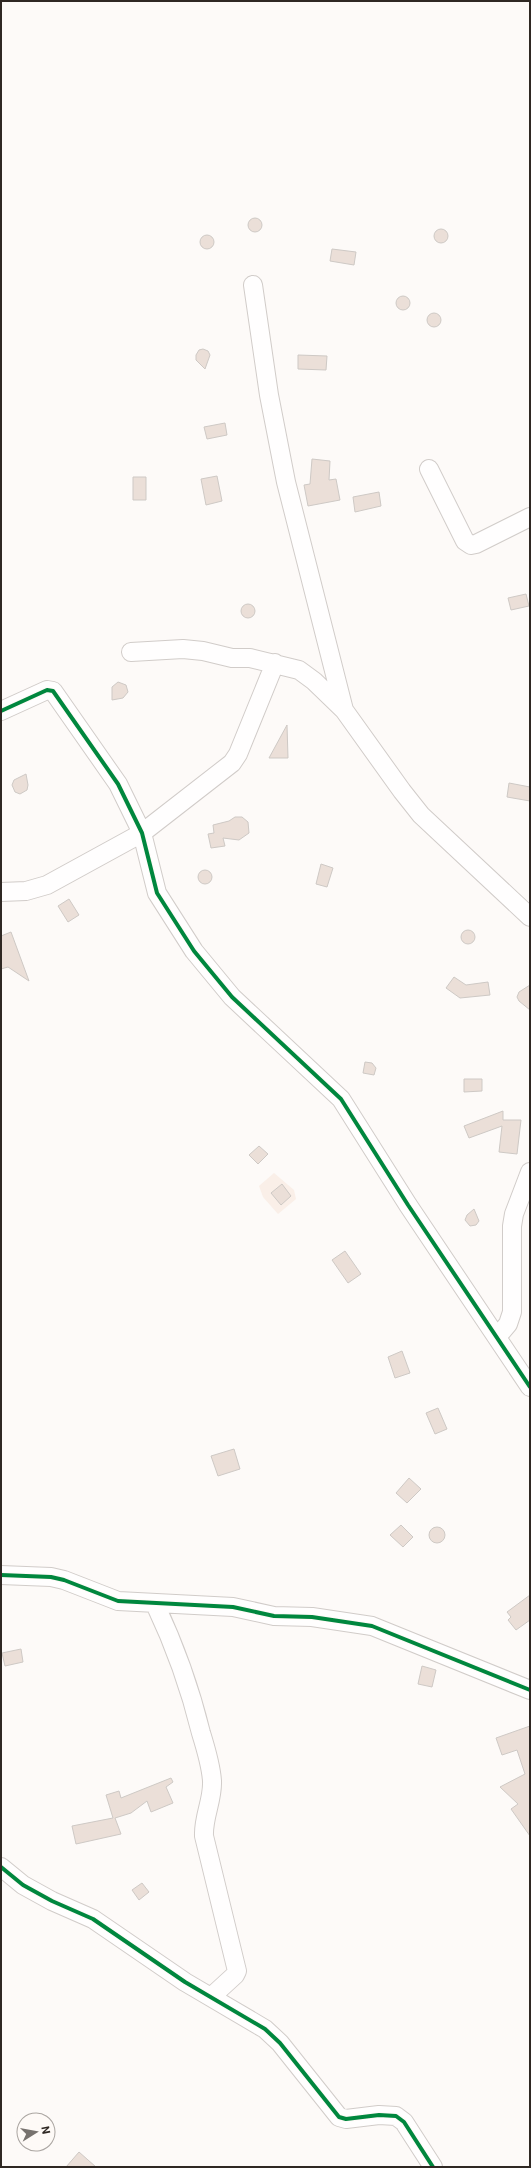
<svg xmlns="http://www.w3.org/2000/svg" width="531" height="2168" viewBox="0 0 531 2168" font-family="Roboto,sans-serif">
<rect width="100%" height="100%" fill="#fdfaf8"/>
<path fill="#faefe8" d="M 274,1173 L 294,1190 L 296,1199 L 278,1214 L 263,1197 L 259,1186 Z"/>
<path fill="#ebdfd8" stroke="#cec9c5" d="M248 225a7 7 0 1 1 14 0a7 7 0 1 1-14 0Z
M434 236a7 7 0 1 1 14 0a7 7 0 1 1-14 0Z
M200 242a7 7 0 1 1 14 0a7 7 0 1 1-14 0Z
M 332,249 L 356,252 L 354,265 L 330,261 Z
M396 303a7 7 0 1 1 14 0a7 7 0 1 1-14 0Z
M427 320a7 7 0 1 1 14 0a7 7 0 1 1-14 0Z
M 203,349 L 208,351 L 210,355 L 205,369 L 196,360 L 196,355 L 199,350 Z
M 298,355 L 327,356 L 326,370 L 298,369 Z
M 225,423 L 227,435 L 207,439 L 204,427 Z
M 312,459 L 330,461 L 329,480 L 336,479 L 340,500 L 308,506 L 304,485 L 310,484 Z
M 217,476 L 222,501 L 206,505 L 201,479 Z
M 133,477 L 146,477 L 146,500 L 133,500 Z
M 379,492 L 381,506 L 355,512 L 353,497 Z
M 526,594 L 529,606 L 511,610 L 508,598 Z
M241 611a7 7 0 1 1 14 0a7 7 0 1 1-14 0Z
M 118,682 L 126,685 L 128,692 L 123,698 L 112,700 L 112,687 Z
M 287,725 L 288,758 L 269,758 Z
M 26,774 L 28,785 L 27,790 L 20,794 L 15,792 L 12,785 L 14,780 Z
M 509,783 L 530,787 L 530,801 L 507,797 Z
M 235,817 L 242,817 L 248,822 L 249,833 L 239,840 L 223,838 L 225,846 L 211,848 L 208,834 L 214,833 L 213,825 L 229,821 Z
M 321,864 L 333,868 L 327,887 L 316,884 Z
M198 877a7 7 0 1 1 14 0a7 7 0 1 1-14 0Z
M 69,899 L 79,915 L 68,922 L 58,906 Z
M461 937a7 7 0 1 1 14 0a7 7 0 1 1-14 0Z
M 11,932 L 29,981 L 8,967 L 1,969 L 1,936 Z
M 454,977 L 466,985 L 488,982 L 490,995 L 460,998 L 446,988 Z
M 530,985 L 530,1010 L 519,1001 L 517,997 L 519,992 Z
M 365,1062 L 372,1063 L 376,1068 L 374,1075 L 363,1073 Z
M 464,1079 L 482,1079 L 482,1091 L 464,1092 Z
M 503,1111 L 503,1120 L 521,1120 L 517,1154 L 499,1152 L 502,1126 L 469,1138 L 464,1126 Z
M 259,1146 L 268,1154 L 258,1164 L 249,1155 Z
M 282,1184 L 291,1196 L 281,1205 L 271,1193 Z
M 474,1209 L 479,1221 L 476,1225 L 470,1226 L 465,1220 L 467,1215 Z
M 345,1251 L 361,1274 L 348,1283 L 332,1260 Z
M 402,1351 L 410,1373 L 395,1378 L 388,1357 Z
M 438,1408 L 447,1429 L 435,1434 L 426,1413 Z
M 234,1449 L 240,1469 L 218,1476 L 211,1456 Z
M 409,1478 L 421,1489 L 407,1503 L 396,1493 Z
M 401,1525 L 413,1537 L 403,1547 L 390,1535 Z
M429 1535a8 8 0 1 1 16 0a8 8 0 1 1-16 0Z
M 530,1595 L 530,1620 L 516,1630 L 508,1620 L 511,1617 L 507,1612 Z
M 21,1649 L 23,1662 L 5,1666 L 2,1653 Z
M 422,1666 L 436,1670 L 432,1687 L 418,1684 Z
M 530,1726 L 530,1836 L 511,1809 L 518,1804 L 500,1787 L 525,1774 L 517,1750 L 502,1755 L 496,1738 Z
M 171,1778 L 173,1782 L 166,1787 L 173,1803 L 151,1812 L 147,1801 L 131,1813 L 115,1818 L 121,1834 L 76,1844 L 72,1826 L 113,1818 L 106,1795 L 119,1791 L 121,1798 Z
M 142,1883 L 149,1892 L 139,1900 L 132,1890 Z
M 79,2152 L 96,2167 L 66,2167 Z"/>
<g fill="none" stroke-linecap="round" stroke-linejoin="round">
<defs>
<path id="minor" d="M 253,285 L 269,395 L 286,482 L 344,710
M 429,469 L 465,541 L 471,545 L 476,544 L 530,517
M 131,652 L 183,649 L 203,651 L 232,658 L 250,658 L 299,670 L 314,681 L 344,710 L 402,791 L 421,815 L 530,917
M 1,711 L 47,690 L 53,691 L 118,784 L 142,833 L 157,893 L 194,951 L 232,997 L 341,1099 L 408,1205 L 530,1387
M 1,892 L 26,891 L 47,885 L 142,833 L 232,763 L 238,754 L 275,663
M 497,1337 L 508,1324 L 512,1312 L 512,1226 L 514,1214 L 530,1172
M 1,1575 L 51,1577 L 64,1580 L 118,1601 L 233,1607 L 274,1616 L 312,1617 L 372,1626 L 530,1690
M 155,1604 C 175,1646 190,1688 201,1733 C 206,1749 211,1765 212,1781 C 213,1800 203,1817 204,1836 L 237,1971 L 235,1975 L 211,1997
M 1,1867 L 23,1885 L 52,1901 L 93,1919 L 185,1982 L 265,2029 L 280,2043 L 339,2117 L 346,2119 L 379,2115 L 396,2116 L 404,2122 L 433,2167"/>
</defs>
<use href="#minor" stroke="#d1ccc9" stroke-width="20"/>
<use href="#minor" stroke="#fffefe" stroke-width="18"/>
<defs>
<path id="cycleway" d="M 1,711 L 47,690 L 53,691 L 118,784 L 142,833 L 157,893 L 194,951 L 232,997 L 341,1099 L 408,1205 L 530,1387
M 1,1575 L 51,1577 L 64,1580 L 118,1601 L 233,1607 L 274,1616 L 312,1617 L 372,1626 L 530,1690
M 1,1867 L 23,1885 L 52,1901 L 93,1919 L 185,1982 L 265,2029 L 280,2043 L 339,2117 L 346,2119 L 379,2115 L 396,2116 L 404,2122 L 433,2167"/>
</defs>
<use href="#cycleway" stroke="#fefaf7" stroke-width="6"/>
<use href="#cycleway" stroke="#00873e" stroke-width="4"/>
</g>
<rect width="531" height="2168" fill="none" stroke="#2f2823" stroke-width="4"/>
<g transform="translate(36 2132) rotate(79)"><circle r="19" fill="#fefaf7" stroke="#aba6a2"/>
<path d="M0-3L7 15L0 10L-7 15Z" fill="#77726e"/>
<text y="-6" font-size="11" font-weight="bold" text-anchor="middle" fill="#2f2823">N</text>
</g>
</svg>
